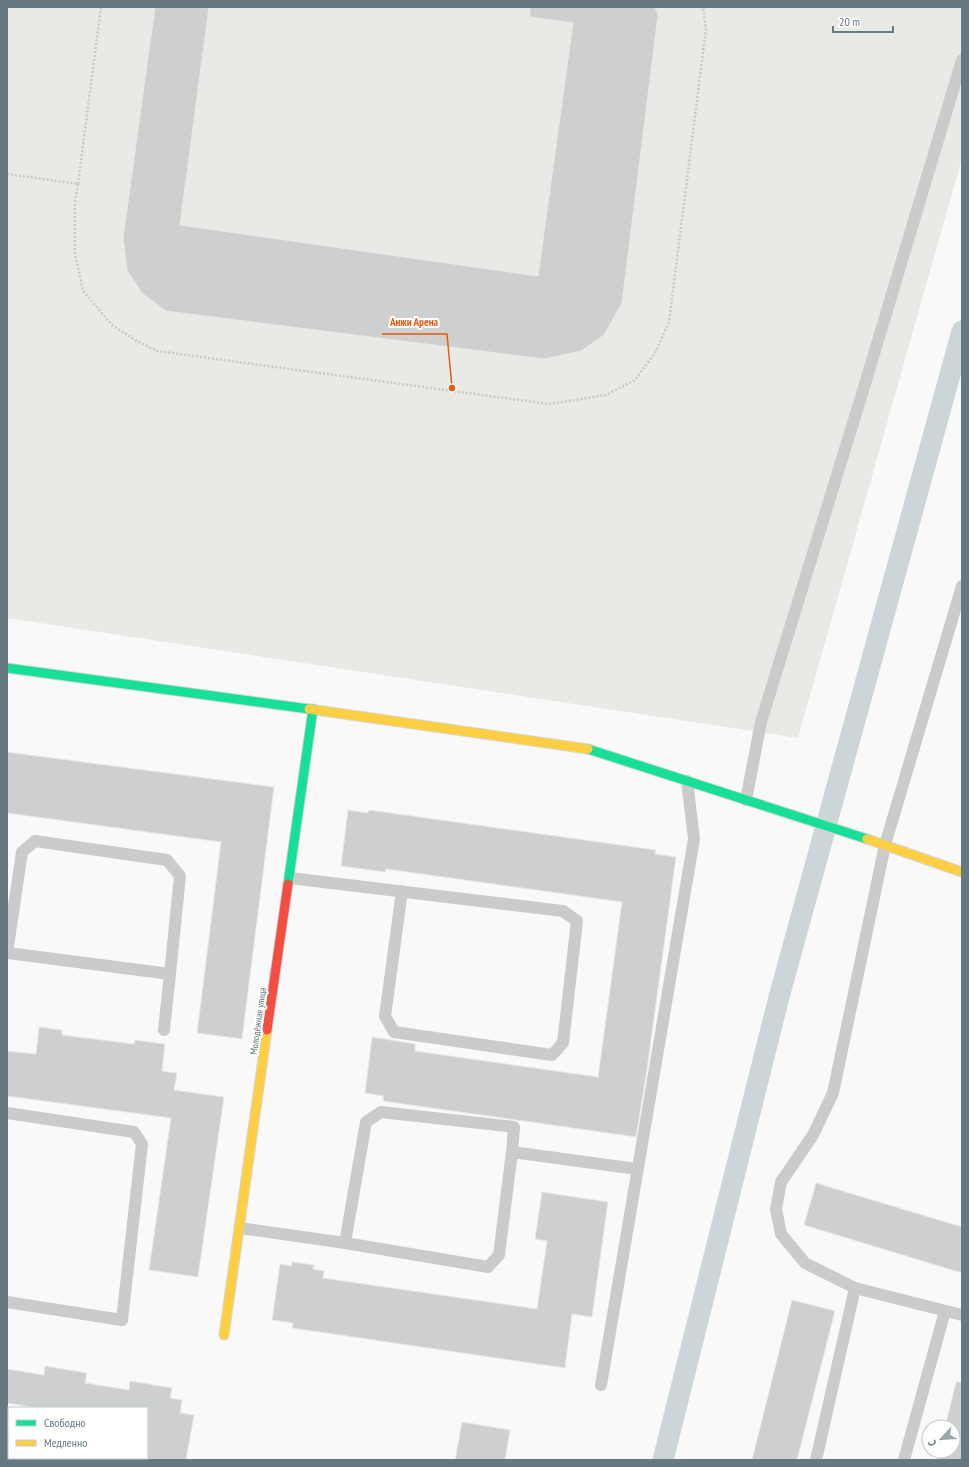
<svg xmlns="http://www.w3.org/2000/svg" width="969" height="1467" viewBox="0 0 969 1467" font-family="'PT Sans Narrow',sans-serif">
<rect width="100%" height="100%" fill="#f9f9f9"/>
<path fill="#e8eae6" d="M 7,7 L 962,7 L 962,158 L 798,738 L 7,618 Z"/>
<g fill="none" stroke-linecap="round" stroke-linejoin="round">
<path stroke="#ccd5d7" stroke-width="21" d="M 663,1460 L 779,997 L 962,331"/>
</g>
<path fill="#ced0d0" stroke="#e8e8e8" d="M 155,7 L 209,7 L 180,225 L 538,276 L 573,23 L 530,17 L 530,7 L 655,7 L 658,15 L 622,303 L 604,335 L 581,351 L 544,359 L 166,311 L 142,293 L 127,270 L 123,238 Z
M 7,752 L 274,787 L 242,1039 L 197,1033 L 221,842 L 7,813 Z
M 348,810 L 368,813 L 369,810 L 656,850 L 655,854 L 676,857 L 647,1070 L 636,1137 L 383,1101 L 384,1096 L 365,1093 L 372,1037 L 415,1044 L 415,1051 L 598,1077 L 622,902 L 386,869 L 385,872 L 341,866 Z
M 39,1027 L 62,1030 L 62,1035 L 134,1044 L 135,1040 L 165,1044 L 162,1071 L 177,1073 L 174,1090 L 224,1097 L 198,1277 L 149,1270 L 171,1118 L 7,1096 L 7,1051 L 36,1054 Z
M 816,1183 L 962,1227 L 962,1273 L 804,1225 Z
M 542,1192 L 608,1202 L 592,1317 L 572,1314 L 565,1368 L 292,1328 L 293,1323 L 272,1320 L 280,1264 L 291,1266 L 292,1262 L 314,1265 L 313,1269 L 324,1271 L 323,1278 L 537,1309 L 547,1241 L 535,1239 Z
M 792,1300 L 835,1311 L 797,1460 L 752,1460 Z
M 45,1366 L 87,1373 L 85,1383 L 129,1390 L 130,1381 L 172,1388 L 170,1398 L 182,1400 L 180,1413 L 194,1415 L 186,1460 L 147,1460 L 147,1408 L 38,1408 L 7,1403 L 7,1369 L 44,1375 Z
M 956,1382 L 962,1382 L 962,1460 L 937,1460 L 939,1451 L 953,1451 L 953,1427 L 945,1427 Z
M 462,1422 L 510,1430 L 505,1460 L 455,1460 Z"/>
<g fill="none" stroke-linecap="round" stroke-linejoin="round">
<defs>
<path id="fast" d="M 7,668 L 309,709
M 588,749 L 867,839
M 288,884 L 313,709"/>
<path id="slow" d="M 309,709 L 588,749
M 867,839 L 962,872
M 224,1335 L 267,1030"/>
<path id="jam" d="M 267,1030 L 288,884"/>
</defs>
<use href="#fast" stroke="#d4d5d6" stroke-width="11"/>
<use href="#slow" stroke="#d4d5d6" stroke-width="11"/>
<use href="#jam" stroke="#d4d5d6" stroke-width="11"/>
<path stroke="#c8c9ca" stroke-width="2.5" stroke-dasharray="2 2" stroke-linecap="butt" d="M 7,174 L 78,184 L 75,203 L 75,254 L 83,291 L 112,325 L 135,340 L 157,351 L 549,404 L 606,395 L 635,380 L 655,353 L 669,322 L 706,29 L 703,7
M 78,184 L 101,7"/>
<path stroke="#cacccc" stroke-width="12" d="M 962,586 L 885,845 L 833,1093 L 813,1135 L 781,1182 L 776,1209 L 781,1234 L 805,1263 L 855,1288 L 962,1315
M 746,800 L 761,722 L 865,384 L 962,60
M 290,878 L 563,911 L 577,921 L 563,1043 L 552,1055 L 394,1032 L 385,1016 L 402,891
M 7,953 L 22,852 L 35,841 L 167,860 L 180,876 L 170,974 L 8,953
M 164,1030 L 170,974
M 7,1113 L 134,1132 L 142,1144 L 122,1320 L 7,1302
M 512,1152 L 514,1127 L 381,1112 L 366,1122 L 345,1243 L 488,1267 L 499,1255 L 512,1152 L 637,1169
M 240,1228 L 345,1243
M 601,1385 L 694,839 L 687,781
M 816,1460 L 855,1288
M 904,1460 L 945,1311"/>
<use href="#fast" stroke="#16e098" stroke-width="9"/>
<use href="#slow" stroke="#ffcf43" stroke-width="9"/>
<use href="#jam" stroke="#f24e42" stroke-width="9"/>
</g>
<g text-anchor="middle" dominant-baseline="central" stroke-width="4" stroke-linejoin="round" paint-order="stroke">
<g font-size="10" fill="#667980" stroke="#fff">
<text transform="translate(258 1021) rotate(-82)">Молодёжная улица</text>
</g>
</g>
<path fill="none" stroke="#e8590c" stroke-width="1.5" d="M452 388L447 334H382"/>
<circle fill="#e8590c" stroke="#fff" stroke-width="1.5" cx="452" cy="388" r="4"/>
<g font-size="11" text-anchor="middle" font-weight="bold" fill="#e8590c" stroke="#fff" stroke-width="4" stroke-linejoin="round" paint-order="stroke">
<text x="414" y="326">Анжи Арена</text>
</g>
<rect width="969" height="1467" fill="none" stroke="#667980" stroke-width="16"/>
<rect x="8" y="1407" width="140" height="52" fill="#ffffff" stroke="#c2c9cc"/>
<rect x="16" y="1420" width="20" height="6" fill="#16e098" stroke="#c2c9cc"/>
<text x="44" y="1427" font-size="12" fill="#667980">Свободно</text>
<rect x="16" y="1440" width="20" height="6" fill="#ffcf43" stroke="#c2c9cc"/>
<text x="44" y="1447" font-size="12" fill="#667980">Медленно</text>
<g transform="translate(941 1439) rotate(245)"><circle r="19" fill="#ffffff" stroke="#c2c9cc"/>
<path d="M0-3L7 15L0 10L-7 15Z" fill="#99a6aa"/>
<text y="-6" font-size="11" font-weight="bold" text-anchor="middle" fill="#667980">С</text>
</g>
<path d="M833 26v6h60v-6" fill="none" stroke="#667980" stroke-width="2"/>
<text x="839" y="26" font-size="12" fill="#667980" stroke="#ffffff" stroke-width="3" paint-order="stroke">20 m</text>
</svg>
